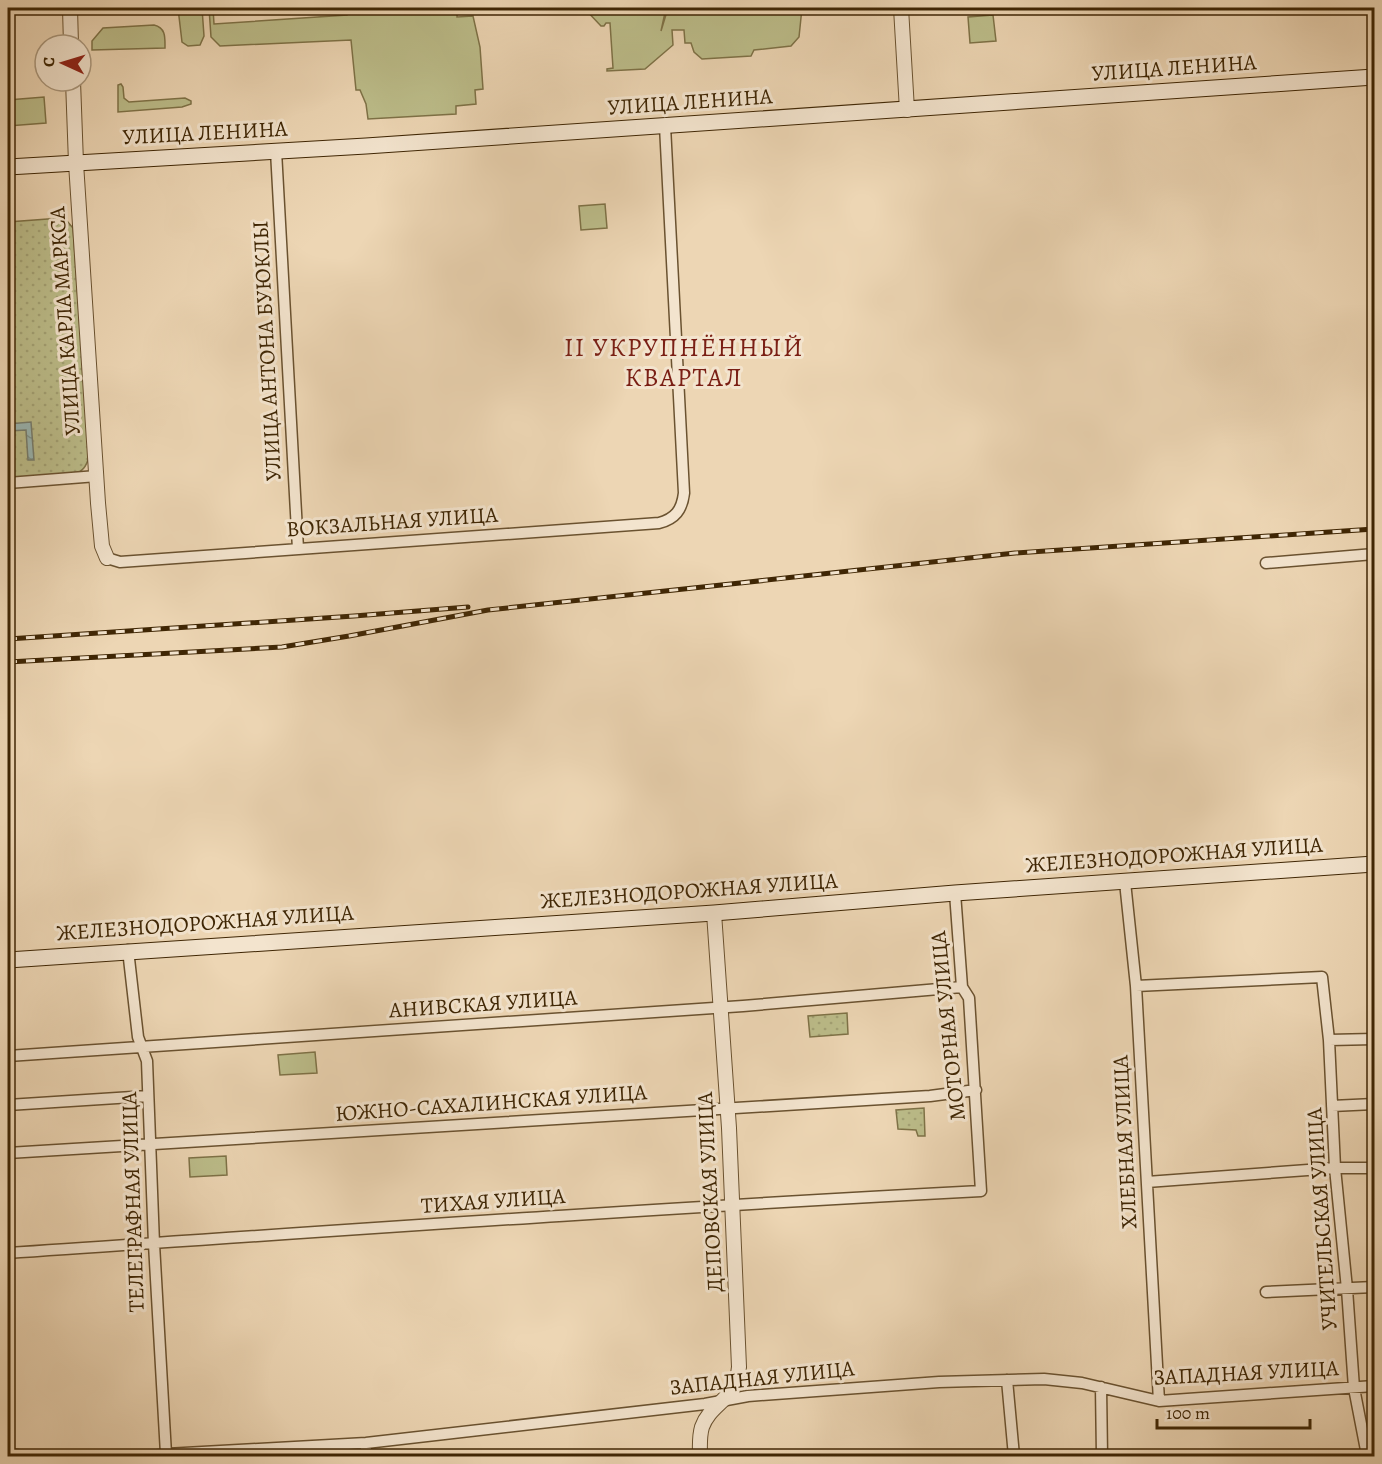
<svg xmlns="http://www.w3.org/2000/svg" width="1382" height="1464" viewBox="0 0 1382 1464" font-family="Alegreya,serif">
<defs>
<pattern id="park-dots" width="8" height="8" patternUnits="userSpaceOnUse" patternTransform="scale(1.5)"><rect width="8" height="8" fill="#bcbd8a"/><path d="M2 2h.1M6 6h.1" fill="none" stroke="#a3a275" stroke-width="1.8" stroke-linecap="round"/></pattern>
<pattern id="water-ripples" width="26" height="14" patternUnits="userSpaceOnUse" patternTransform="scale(1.5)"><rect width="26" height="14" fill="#9ab7b4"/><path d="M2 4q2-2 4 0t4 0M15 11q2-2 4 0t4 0" fill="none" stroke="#7f9590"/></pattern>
</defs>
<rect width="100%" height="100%" fill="#edd6b4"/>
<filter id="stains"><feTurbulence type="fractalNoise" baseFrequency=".00333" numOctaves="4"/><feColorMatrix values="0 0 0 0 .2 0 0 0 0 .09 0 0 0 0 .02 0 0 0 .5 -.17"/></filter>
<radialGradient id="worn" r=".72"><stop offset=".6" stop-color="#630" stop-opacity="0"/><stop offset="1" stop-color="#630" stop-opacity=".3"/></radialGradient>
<path fill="#bcbd8a" stroke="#7e7247" stroke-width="1.5" d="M 178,8 L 202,8 L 204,36 L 200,45 L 188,46 L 182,42 Z
M 209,8 L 213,8 L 214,24 L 347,15 L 347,8 L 449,8 L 449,12 L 457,11 L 457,17 L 473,16 L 480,47 L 483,89 L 475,90 L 476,104 L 456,106 L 456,114 L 368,119 L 366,104 L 360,90 L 356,90 L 351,40 L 220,46 L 211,37 Z
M 584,8 L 666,8 L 661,31 L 668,8 L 802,8 L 799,37 L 791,46 L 754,50 L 751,56 L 702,59 L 694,52 L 691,43 L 685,43 L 684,30 L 672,30 L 673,45 L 645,69 L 607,71 L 607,69 L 613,68 L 610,23 L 606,23 L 604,26 L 601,26 Z
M 993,15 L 996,41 L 970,43 L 968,17 Z
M 154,25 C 166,28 165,37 165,48 L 92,50 L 92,41 L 103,28 Z
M 121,84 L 123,87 L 124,98 L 129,102 L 185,98 L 191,101 L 191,104 L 182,107 L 118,112 L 118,85 Z
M 44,97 L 46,123 L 8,126 L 8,100 Z
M 605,204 L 607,228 L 581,230 L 579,206 Z
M 315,1052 L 317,1073 L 280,1075 L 278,1055 Z
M 226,1156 L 227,1175 L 190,1177 L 189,1158 Z"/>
<path fill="url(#park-dots)" stroke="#7e7247" stroke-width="1.5" d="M 61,218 L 66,220 L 73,228 L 89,457 C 86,467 83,471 73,475 L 8,479 L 8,222 Z
M 847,1013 L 848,1034 L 810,1037 L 808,1016 Z
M 924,1108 L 925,1136 L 918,1136 L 916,1130 L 898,1129 L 896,1110 Z"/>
<path fill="url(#water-ripples)" stroke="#767d6e" stroke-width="1.5" d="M 31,422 L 34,460 L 28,460 L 26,430 L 9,431 L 10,462 L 8,462 L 8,424 Z"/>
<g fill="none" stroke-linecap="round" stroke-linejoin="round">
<defs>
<path id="minor" d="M 276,151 L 298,549
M 8,483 L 97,476
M 107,558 L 120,562 L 659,523 C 675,519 682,510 684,493 L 665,126
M 1266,563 L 1374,554
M 1125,882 L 1136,986 L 1159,1401
M 128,950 L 138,1037 L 147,1061 L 154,1244 L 166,1454
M 1136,986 L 1322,977 L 1329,1040 L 1335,1168 L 1347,1289 L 1354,1388 L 1366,1450 L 1369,1456
M 1329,1040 L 1374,1039
M 8,1056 L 743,1006 L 962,987
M 8,1105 L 148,1096
M 1332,1106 L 1374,1104
M 8,1153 L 930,1096 L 976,1090
M 1147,1182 L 1335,1168 L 1374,1168
M 8,1253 C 332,1231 656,1208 981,1191 L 969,998 L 962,987 L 955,893
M 1266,1292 L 1374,1287
M 1007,1380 L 1014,1456
M 1101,1387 L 1102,1456
M 366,1443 L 366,1456
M 8,1454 L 24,1456
M 154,1456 L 166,1454 L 366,1443 L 705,1404 L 748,1396 L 939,1382 L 1044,1379 L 1082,1383 L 1159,1401 L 1374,1386"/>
<path id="tertiary" d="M 70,8 L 71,45
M 901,8 L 907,110
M 73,81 L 76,163 L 98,503 L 102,546 L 107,558
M 700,1456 C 700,1447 699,1437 702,1427 C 711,1402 736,1401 739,1367 L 729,1128 L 714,913"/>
<path id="secondary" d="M 8,167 L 366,146 L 1374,77
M 8,960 L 714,913 L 955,893 L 1374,864"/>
</defs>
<use href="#minor" stroke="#6a5230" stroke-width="13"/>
<use href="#tertiary" stroke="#6a5230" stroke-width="16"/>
<use href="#secondary" stroke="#3f2604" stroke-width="17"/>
<use href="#minor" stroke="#f3e4ce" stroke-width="10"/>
<use href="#tertiary" stroke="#f3e4ce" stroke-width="14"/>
<use href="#secondary" stroke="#f3e4ce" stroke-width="15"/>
<defs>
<path id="rail" d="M 8,639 L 354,616 L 468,607
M 8,662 L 282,647 L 349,636 L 488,610 L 740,583 L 1015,553 L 1374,529"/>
</defs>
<use href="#rail" stroke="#3f2604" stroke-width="5"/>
<use href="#rail" stroke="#f3e4ce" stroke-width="3" stroke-dasharray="9" stroke-linecap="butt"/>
</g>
<g text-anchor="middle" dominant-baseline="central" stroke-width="6" stroke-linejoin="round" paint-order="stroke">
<g font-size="22" fill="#3f2604" stroke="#f3e4ce">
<text transform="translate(1174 68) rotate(-4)">УЛИЦА ЛЕНИНА</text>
<text transform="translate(690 102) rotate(-4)">УЛИЦА ЛЕНИНА</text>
<text transform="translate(205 133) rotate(-3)">УЛИЦА ЛЕНИНА</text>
<text transform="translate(65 321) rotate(-94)">УЛИЦА КАРЛА МАРКСА</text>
<text transform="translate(267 351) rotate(-93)">УЛИЦА АНТОНА БУЮКЛЫ</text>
<text transform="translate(392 522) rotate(-4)">ВОКЗАЛЬНАЯ УЛИЦА</text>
<text transform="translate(1174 855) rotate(-4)">ЖЕЛЕЗНОДОРОЖНАЯ УЛИЦА</text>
<text transform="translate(689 891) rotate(-4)">ЖЕЛЕЗНОДОРОЖНАЯ УЛИЦА</text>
<text transform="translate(205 923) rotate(-4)">ЖЕЛЕЗНОДОРОЖНАЯ УЛИЦА</text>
<text transform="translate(483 1004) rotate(-4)">АНИВСКАЯ УЛИЦА</text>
<text transform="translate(948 1026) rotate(-96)">МОТОРНАЯ УЛИЦА</text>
<text transform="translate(491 1103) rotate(-4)">ЮЖНО-САХАЛИНСКАЯ УЛИЦА</text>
<text transform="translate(1125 1142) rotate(-93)">ХЛЕБНАЯ УЛИЦА</text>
<text transform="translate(710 1192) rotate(-93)">ДЕПОВСКАЯ УЛИЦА</text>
<text transform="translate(493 1201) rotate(-4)">ТИХАЯ УЛИЦА</text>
<text transform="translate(133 1202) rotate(-92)">ТЕЛЕГРАФНАЯ УЛИЦА</text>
<text transform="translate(1322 1219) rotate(-94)">УЧИТЕЛЬСКАЯ УЛИЦА</text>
<text transform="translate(1246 1373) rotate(-3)">ЗАПАДНАЯ УЛИЦА</text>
<text transform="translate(762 1378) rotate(-6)">ЗАПАДНАЯ УЛИЦА</text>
</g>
<g font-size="26" letter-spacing="1.5" fill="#7a1f14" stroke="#f3e4ce">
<text x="684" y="347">II УКРУПНЁННЫЙ<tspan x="684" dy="30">КВАРТАЛ</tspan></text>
</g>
</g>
<rect width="1382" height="1464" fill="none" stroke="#edd6b4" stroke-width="30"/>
<rect x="9" y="9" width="1364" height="1446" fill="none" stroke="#3f2604" stroke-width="3"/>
<rect x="15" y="15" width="1352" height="1434" fill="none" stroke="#3f2604" stroke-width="1.5"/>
<g transform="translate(63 63) rotate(274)"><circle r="28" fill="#f3e4ce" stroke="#ab987d" stroke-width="1.5"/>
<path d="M0-4.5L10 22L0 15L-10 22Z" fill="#8f2418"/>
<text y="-9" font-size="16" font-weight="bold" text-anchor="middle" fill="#3f2604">С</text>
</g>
<path d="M1157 1419v9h153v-9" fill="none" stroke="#3f2604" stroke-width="3"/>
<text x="1166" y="1419" font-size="18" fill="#3f2604" stroke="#f3e4ce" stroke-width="4.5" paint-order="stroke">100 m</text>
<rect width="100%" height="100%" filter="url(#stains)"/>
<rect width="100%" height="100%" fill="url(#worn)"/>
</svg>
